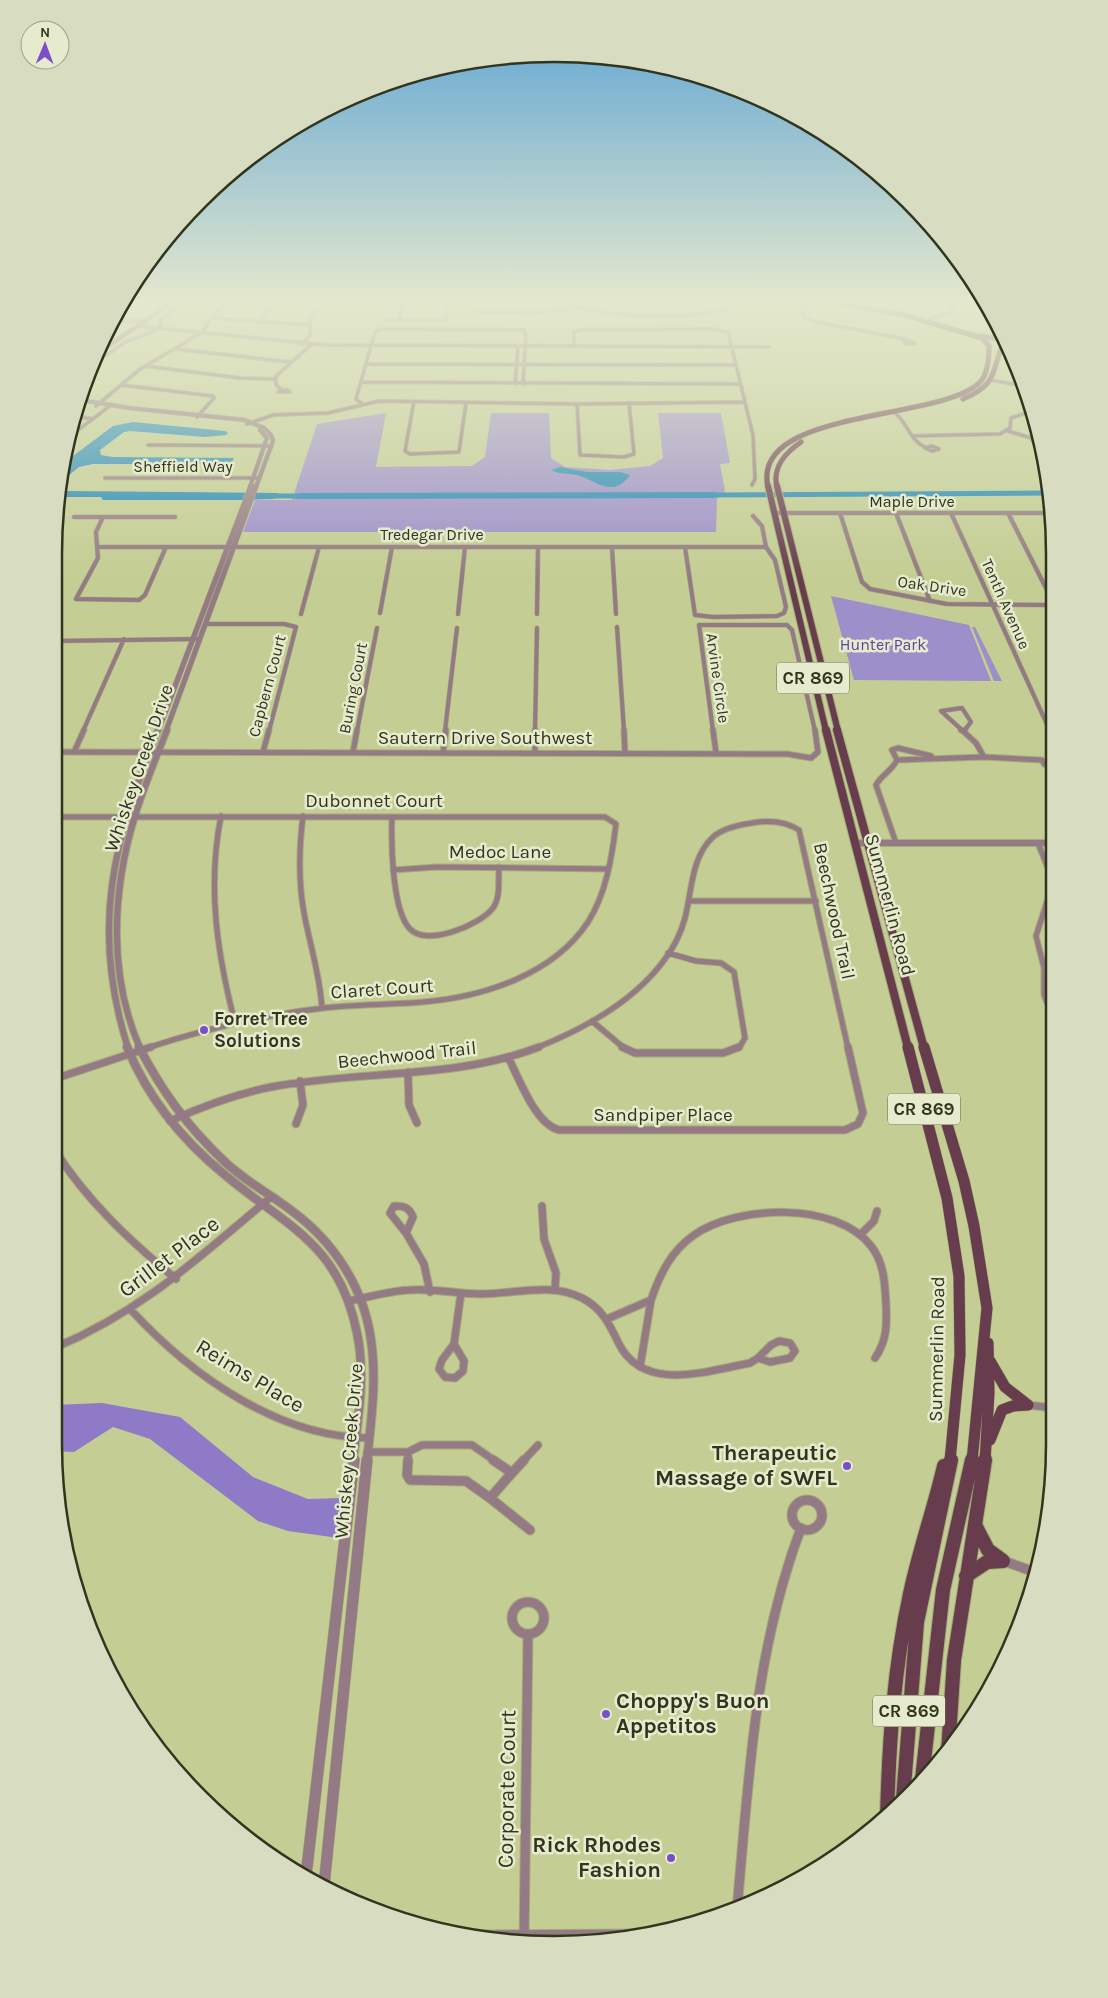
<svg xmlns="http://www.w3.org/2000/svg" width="1108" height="1998" viewBox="0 0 1108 1998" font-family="Karla,sans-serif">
<rect width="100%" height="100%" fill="#c4cd93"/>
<path fill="#9d8fca" d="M 386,413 L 376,467 L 472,466 L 485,457 L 491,413 L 549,413 L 551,458 L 565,467 L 610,470 L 650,466 L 663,458 L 658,413 L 721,413 L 730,463 L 720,464 L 725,491 L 717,498 L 716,532 L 243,532 L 255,500 L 292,500 L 317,424 Z
M 831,596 L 969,625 L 991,681 L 854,680 Z
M 972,627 L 975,627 L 1002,681 L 994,681 Z"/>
<path fill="#8e7ac6" d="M 102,1403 L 180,1417 L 253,1477 L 308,1499 L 344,1498 L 339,1538 L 288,1531 L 258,1521 L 150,1439 L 113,1427 L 74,1452 L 54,1451 L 54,1405 Z"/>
<path fill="#2387b7" d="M 133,422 L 225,431 L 228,433 L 226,435 L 205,437 L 130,431 L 124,432 L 100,450 L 101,455 L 112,457 L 234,458 L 231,464 L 93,464 L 79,467 L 62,481 L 65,462 L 113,426 Z
M 560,467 L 587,472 L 620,472 L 630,475 C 613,500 594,479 577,475 C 569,473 559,475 551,470 Z
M 60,489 L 66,491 L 277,493 L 281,496 L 273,499 L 238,500 L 103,500 L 101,497 L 59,497 Z
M 717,492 L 714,498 L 297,499 L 298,493 Z"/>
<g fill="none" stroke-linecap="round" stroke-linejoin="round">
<path stroke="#2387b7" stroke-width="5" d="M 707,495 L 1050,493
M 272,496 L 306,496"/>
<defs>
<path id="minor-far4" d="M 569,300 L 574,307 C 610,316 703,323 735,304 L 733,300
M 819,300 L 802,309 L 803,316 L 817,322 L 904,339
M 957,300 L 984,304
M 122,302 L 142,301 L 168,305
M 477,312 L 532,313 L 577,308
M 213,318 L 309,325
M 930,319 L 953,312 L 951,305 L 959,300
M 387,320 L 446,320 L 449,301
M 399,320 L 404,302 L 401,300
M 114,321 L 144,321
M 260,322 L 268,310 L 281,300
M 137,326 L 326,345 L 769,347
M 904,339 L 915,343 L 907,344 L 903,341 Z
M 302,344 L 310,335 L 310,316 L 331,300
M 574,347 L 574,332 L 581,330 L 713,329 L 728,332 L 753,435 L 755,479 L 752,485
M 176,349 L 290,362
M 97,362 L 125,342 L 150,333 L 161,325 L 159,320 L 188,300
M 367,364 L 736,365
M 145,366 L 240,378 L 276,379
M 991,380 L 1024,386
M 361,382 L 740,384
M 515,384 L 518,346
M 121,385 L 213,396 L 214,398 L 197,417
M 282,390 L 276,385 L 276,376 L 312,344
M 284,390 L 288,390 L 290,392 L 278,392 Z
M 414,401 L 405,451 L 410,454 L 459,452 L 466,403
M 361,403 L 356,399 L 375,332 L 382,329 L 524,330 L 526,336 L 523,384
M 577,404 L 580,455 L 624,457 L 634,454 L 629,403
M 96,406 L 139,370 L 201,333 L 218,310 L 233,300
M 893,411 C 907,421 909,440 925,447
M 74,416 L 93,419
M 247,424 L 273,415 L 328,413 L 379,401 L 577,404 L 745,402
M 1008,431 L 1031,438 L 1042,456
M 912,436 L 1000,434 L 1010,428 L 1011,418 L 1032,411
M 69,437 L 111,405
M 148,445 L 272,446
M 932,446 L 939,449 L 932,451 L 925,448 Z
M 105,478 L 260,478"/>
<path id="minor-far3" d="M 774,513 L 1050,513
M 840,513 L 862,582 L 870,589 L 947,604 L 1050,605
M 896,513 L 930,601
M 951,513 L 1050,731
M 1008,513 L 1050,596
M 74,517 L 175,517
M 103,517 L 96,532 L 98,558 L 76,599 L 139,600 L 145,595 L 166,547
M 98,547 L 766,547
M 612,547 L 616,614
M 685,547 L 695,615 L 713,617 L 777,616 L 784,613 L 786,607 L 775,560 L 766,547 L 762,526 L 753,516
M 380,613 L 392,547
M 301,614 L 319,547
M 458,614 L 465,547
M 537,614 L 538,547
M 206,624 L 284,624 L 296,627 L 269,731
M 617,627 L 624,731
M 55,641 L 197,639
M 83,731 L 124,639
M 357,731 L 377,628
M 445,731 L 457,628
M 535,731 L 537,628
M 713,731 L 699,625 L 787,625 L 792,630 L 815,731
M 963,731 L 941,711 L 962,708 L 971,722 L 964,731"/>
<path id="minor-far2" d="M 624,730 L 625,753
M 713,730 L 716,753
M 961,730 L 963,731
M 1050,730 L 1051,733
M 963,731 L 976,743 L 984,757
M 963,731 L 965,730
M 55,752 L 787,754 L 811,758 L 818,752 L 815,730
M 74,752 L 84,730
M 263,752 L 269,730
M 353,752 L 357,730
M 443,753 L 446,730
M 535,753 L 535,730
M 897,760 L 984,757 L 1042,760 L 1044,764
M 897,760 L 892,750 L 898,748 L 931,756
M 221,816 C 207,887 217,953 235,1023
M 303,816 C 299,848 298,880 304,913 C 310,945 320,975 322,1008
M 54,817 L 605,817 L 616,824 C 612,857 606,894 588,922 C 553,975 483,997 423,1002 C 390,1005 357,1004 324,1008 C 264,1015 205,1029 147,1048
M 392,817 C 391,842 392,911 410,929 C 427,947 480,925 493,908 C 501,897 498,880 499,867
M 896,843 L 876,785 C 881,775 892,771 897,760
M 1038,843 L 1051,876
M 393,870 L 437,867 L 607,869
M 1051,889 L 1036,936 L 1044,968 L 1044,995 L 1052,1015
M 690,901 L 816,901
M 668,953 L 696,961 L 721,963 L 734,972 L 745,1038 L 739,1048
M 592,1021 L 624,1048
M 536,1048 C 584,1029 634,1002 665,959 C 674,947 681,933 685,918 C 692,891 691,857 713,837 C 723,828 738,825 752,823 C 768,820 785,821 799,830 L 848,1048"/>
<path id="minor-far1" d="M 622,1047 L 635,1053 L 723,1053 L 739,1047
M 508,1057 C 519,1078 535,1124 559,1130 L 845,1130 L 858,1124 L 863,1113 L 848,1047
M 408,1072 L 409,1105 L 417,1123
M 54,1079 L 151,1047
M 170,1121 C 203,1106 235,1094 271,1087 C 360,1070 453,1080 539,1047
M 296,1124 L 303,1105 L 300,1081
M 54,1149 C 87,1201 129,1240 176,1279
M 394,1206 C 404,1206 409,1207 413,1217 L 406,1233 L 390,1213 Z
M 542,1206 L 544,1239 L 556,1273 L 555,1289
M 406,1233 L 424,1264 L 430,1292
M 860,1235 L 874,1221 L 877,1211
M 349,1301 C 369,1297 389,1291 409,1290 C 433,1288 457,1294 481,1294 C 515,1294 550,1282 582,1298 C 602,1308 610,1325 619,1344 C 644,1393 707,1371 750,1363 L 758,1358
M 131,1310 C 191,1375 277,1437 369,1438
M 607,1319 L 651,1300 C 660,1274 671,1251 694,1235 C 737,1205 836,1201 871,1246 C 884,1262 885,1284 886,1304 C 887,1324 887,1341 875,1358
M 779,1341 L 790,1343 L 795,1351 L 790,1358 L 770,1362 L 758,1358 L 771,1345 Z
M 454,1344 L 464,1361 L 463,1371 L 455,1378 L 445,1377 L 439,1369 L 442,1360 Z
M 454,1344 L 461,1293
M 54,1348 C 143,1311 199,1257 271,1197
M 640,1367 L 651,1300
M 1028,1405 L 1053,1408
M 367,1452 L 408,1452 L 422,1445 L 472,1445 L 495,1461
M 408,1461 L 408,1452
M 523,1461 L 538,1445"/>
<path id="minor" d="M 408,1460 L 407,1475 L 410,1480 L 466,1481 L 490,1498
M 493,1460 L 512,1473 L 524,1460
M 512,1473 L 490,1498 L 530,1530
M792 1515a15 15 0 1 1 30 0a15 15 0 1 1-30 0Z
M 1004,1561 L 1037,1573
M512 1618a16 16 0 1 1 32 0a16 16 0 1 1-32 0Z
M 737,1909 C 749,1778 754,1653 801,1528
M 469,1935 L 645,1934
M 524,1943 L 528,1634"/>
<path id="tertiary-far4" d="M 81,400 L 129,408 L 245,420 L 264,428 L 271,435 L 273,441 L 256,487
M 250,487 L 267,438 L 260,430"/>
<path id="tertiary-far3" d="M 158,731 L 251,486
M 166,731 L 256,486"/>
<path id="tertiary-far2" d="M 854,843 L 1051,843
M 128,1048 C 90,929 113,842 158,730
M 140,1048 C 108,975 112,891 135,816 C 144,787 156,758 167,730"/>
<path id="tertiary-far1" d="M 127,1047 C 148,1098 182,1140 225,1175 C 287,1227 339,1243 357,1333 C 366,1375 358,1418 353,1461
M 139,1047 C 163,1093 187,1126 225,1162 C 245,1181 270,1194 292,1211 C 334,1242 364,1288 371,1340 C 377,1381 371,1421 367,1461"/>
<path id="tertiary" d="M 306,1876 L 354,1460
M 324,1886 L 367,1460"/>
<path id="secondary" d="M 102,350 L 176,300"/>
<path id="primary-far4" d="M 981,336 L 1001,339
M 963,399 C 998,384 991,373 1003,343
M 768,487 C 750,408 941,422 980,382 C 988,374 989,356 989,346 L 982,338 L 908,316 L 822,300
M 777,487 C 772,467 785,453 801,442"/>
<path id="primary-far3" d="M 768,486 L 826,731
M 777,486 L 838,731"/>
<path id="primary-far2" d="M 826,730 L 908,1048
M 837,730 L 924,1048"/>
<path id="primary-far1" d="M 908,1047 L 947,1198 L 959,1276 L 960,1355 L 950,1461
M 924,1047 L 964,1181 L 974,1226 L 987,1308 L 972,1461
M 990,1361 L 1005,1387 L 1028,1405
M 990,1440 L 1002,1410 L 1013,1406 L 1028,1405
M 985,1461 L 989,1393 L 988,1343"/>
<path id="primary" d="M 975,1525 L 988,1550 L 1003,1561
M 966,1576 L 987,1562 L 1003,1561
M 948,1752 L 954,1660 L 985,1460
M 922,1779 L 943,1590 L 972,1460
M 903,1799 L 917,1622 L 951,1460
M 887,1817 C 889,1742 894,1668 910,1594 C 919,1551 934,1509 944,1466"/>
</defs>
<use href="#minor-far4" stroke="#a4ac79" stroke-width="4.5"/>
<use href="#minor-far3" stroke="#a4ac79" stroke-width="5"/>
<use href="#minor-far2" stroke="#a4ac79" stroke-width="7"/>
<use href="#minor-far1" stroke="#a4ac79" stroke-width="9"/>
<use href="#minor" stroke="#a4ac79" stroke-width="11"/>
<use href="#tertiary-far4" stroke="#a4ac79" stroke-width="5"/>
<use href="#tertiary-far3" stroke="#a4ac79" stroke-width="6"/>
<use href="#tertiary-far2" stroke="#a4ac79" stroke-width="8"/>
<use href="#tertiary-far1" stroke="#a4ac79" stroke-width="10"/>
<use href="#tertiary" stroke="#a4ac79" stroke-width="12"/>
<use href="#secondary" stroke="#a4ac79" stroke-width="5"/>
<use href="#primary-far4" stroke="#a4ac79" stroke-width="6"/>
<use href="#primary-far3" stroke="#a4ac79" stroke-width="8"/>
<use href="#primary-far2" stroke="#a4ac79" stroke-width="10"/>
<use href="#primary-far1" stroke="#a4ac79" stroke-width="12"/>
<use href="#primary" stroke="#a4ac79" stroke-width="16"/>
<use href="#minor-far4" stroke="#947a84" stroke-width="3"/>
<use href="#minor-far3" stroke="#947a84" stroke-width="4"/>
<use href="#minor-far2" stroke="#947a84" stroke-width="5"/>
<use href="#minor-far1" stroke="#947a84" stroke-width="7"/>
<use href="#minor" stroke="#947a84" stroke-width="9"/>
<use href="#tertiary-far4" stroke="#947a84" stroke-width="4"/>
<use href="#tertiary-far3" stroke="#947a84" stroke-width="5"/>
<use href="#tertiary-far2" stroke="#947a84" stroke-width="6"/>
<use href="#tertiary-far1" stroke="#947a84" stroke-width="8"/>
<use href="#tertiary" stroke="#947a84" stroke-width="11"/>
<use href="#secondary" stroke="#7b5664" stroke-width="4"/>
<use href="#primary-far4" stroke="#673c4d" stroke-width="5"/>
<use href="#primary-far3" stroke="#673c4d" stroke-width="6"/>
<use href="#primary-far2" stroke="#673c4d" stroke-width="8"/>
<use href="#primary-far1" stroke="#673c4d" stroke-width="11"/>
<use href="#primary" stroke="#673c4d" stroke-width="14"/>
</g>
<linearGradient id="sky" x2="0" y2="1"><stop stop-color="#59a2d4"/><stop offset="0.52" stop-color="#e4e8ce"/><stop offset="1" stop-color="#e4e8ce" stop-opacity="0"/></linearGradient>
<rect width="1108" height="579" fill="url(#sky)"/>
<g fill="#7950c9" stroke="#e6ebce" stroke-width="2">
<circle cx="204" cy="1030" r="5"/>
<circle cx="847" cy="1466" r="5"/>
<circle cx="606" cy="1714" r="5"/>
<circle cx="671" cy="1858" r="5"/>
</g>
<g text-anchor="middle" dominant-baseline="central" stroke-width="5" stroke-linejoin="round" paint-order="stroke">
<g font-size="16" fill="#32351e" stroke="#e6ebce">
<text x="183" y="466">Sheffield Way</text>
<text x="912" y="501">Maple Drive</text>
<text x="432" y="534">Tredegar Drive</text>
<text transform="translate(932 586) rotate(8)">Oak Drive</text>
<text transform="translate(1006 604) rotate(66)">Tenth Avenue</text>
<text transform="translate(718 678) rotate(82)">Arvine Circle</text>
<text transform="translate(267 686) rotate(-75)">Capbern Court</text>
<text transform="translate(353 688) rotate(-79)">Buring Court</text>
</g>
<g font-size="16" fill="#5e409d" stroke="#e6ebce">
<text x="883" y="644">Hunter Park</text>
</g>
<g fill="#e6ebce" stroke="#686c53" stroke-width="1">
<rect x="777" y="662.5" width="72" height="31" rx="4"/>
<rect x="888" y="1093.5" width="72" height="31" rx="4"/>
<rect x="873" y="1695.5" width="72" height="31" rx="4"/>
</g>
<g font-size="18" font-weight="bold" fill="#32351e">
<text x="813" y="678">CR 869</text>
<text x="924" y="1109">CR 869</text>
<text x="909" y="1711">CR 869</text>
</g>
<g font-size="19" fill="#32351e" stroke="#e6ebce">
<text x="485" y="738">Sautern Drive Southwest</text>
<text transform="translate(139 768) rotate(-71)">Whiskey Creek Drive</text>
<text x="374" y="801">Dubonnet Court</text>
<text x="500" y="852">Medoc Lane</text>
<text transform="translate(890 905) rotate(75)">Summerlin Road</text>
<text transform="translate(834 911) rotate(78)">Beechwood Trail</text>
<text transform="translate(382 989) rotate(-4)">Claret Court</text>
<text transform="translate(407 1055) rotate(-6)">Beechwood Trail</text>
<text x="663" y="1115">Sandpiper Place</text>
<text transform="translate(937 1349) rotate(-89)">Summerlin Road</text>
<text transform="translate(349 1451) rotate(-85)">Whiskey Creek Drive</text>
</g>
<g font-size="19" font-weight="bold" fill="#32351e" stroke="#e6ebce" text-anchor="start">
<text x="214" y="1019">Forret Tree<tspan x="214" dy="22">Solutions</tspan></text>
</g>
<g font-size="22" fill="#32351e" stroke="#e6ebce">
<text transform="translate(169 1257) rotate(-37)">Grillet Place</text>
<text transform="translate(250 1376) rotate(31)">Reims Place</text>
<text transform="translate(507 1789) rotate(-89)">Corporate Court</text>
</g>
<g font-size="22" font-weight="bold" fill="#32351e" stroke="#e6ebce" text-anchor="end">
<text x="837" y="1453">Therapeutic<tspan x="837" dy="25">Massage of SWFL</tspan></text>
<text x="616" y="1701" text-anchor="start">Choppy's Buon<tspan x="616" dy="25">Appetitos</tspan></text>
<text x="661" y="1845">Rick Rhodes<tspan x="661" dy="25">Fashion</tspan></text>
</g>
</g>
<path d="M0 0H1108V1998H0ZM554 62H554A492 492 0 0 1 1046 554V1444A492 492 0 0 1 554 1936H554A492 492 0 0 1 62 1444V554A492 492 0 0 1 554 62Z" fill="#d8dcc0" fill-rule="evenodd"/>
<path fill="none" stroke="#32351e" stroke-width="2.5" d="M554 62H554A492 492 0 0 1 1046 554V1444A492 492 0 0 1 554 1936H554A492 492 0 0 1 62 1444V554A492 492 0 0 1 554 62Z"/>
<g transform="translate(45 45) rotate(1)"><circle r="24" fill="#e6ebce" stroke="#9ea288"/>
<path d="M0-4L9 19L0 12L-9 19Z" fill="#7950c9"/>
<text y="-8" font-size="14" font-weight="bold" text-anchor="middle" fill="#32351e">N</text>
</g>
</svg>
